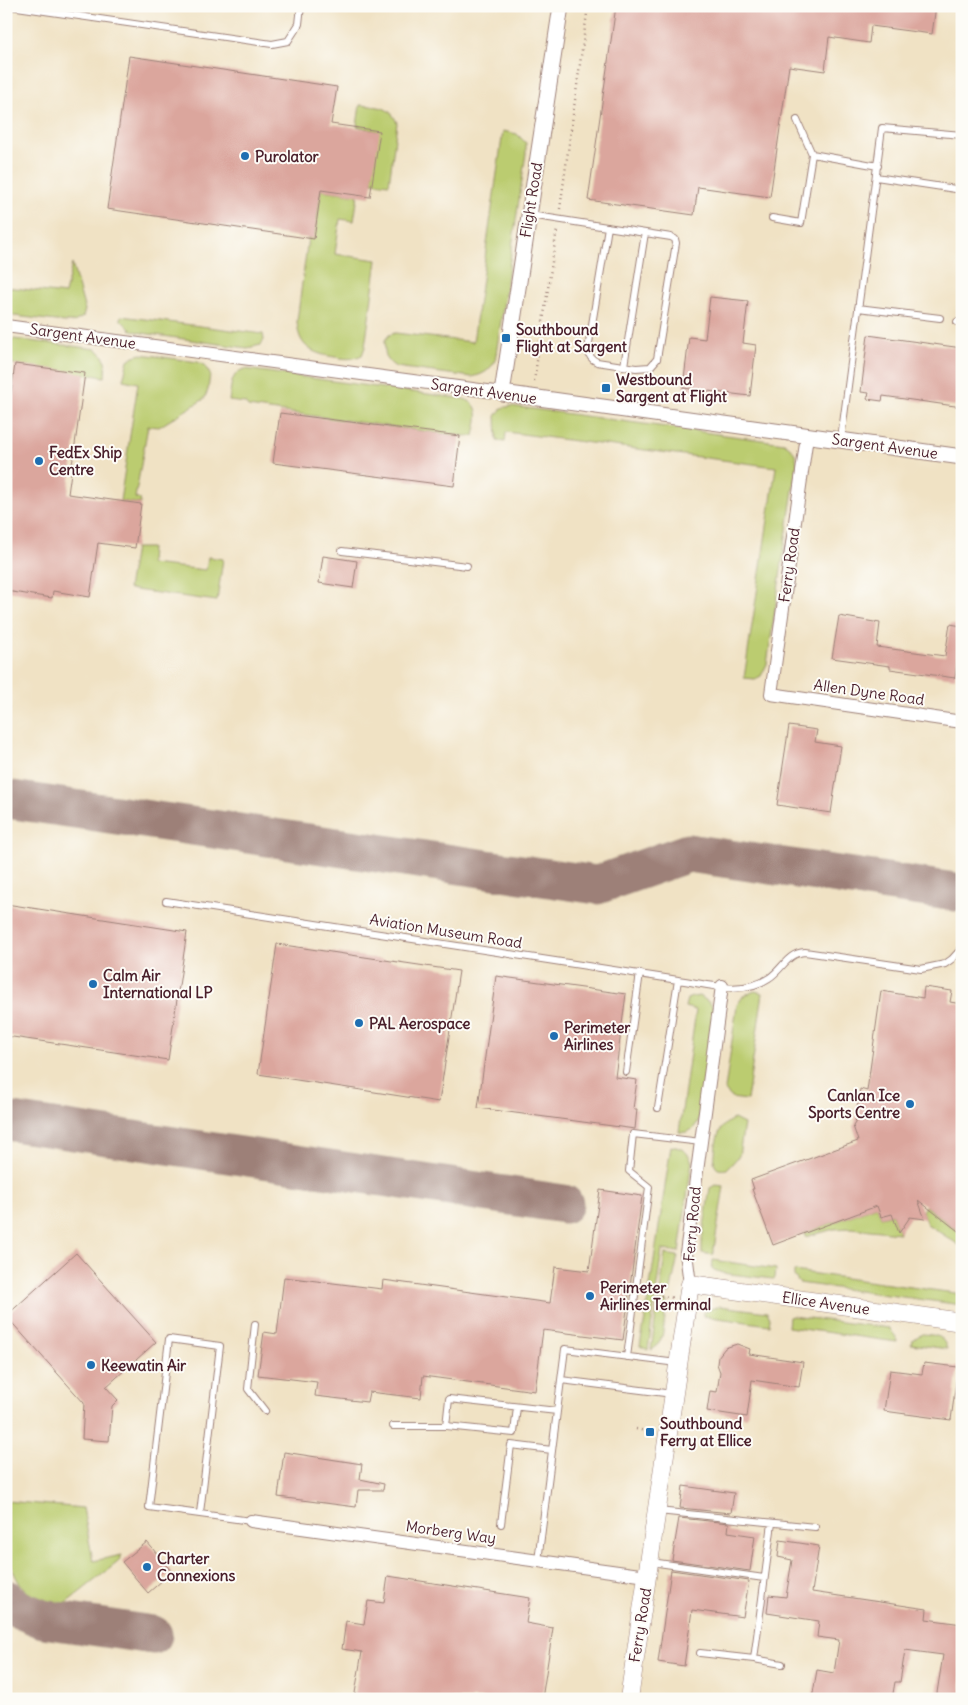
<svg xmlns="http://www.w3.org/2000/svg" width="968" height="1705" viewBox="0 0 968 1705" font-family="Delius,sans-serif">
<rect width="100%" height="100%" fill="#fdfcf7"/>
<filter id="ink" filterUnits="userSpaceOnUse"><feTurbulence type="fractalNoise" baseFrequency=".02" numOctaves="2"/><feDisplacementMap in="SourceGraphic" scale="10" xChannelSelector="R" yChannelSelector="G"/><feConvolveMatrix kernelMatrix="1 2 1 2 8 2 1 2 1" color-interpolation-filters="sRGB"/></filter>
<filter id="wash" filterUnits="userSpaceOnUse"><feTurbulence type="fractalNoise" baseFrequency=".0096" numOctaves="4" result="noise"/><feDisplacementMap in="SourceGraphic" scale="20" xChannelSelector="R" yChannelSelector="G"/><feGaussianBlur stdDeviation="1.12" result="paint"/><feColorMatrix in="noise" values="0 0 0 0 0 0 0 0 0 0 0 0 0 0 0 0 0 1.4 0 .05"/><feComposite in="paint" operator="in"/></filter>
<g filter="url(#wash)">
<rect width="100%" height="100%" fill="#f0e2c4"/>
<path fill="#bbcc6f" stroke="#82764d" d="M 360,105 C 377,107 390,105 397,123 L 389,184 L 372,182 L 378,131 L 357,126 Z
M 503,131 L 517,134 L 526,143 L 526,153 L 495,361 C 489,371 484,374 472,377 L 396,367 C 385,361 384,352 385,340 L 389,335 L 395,333 L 473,342 Z
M 321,190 L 358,195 L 354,221 L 340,219 L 335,254 L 377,260 L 365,347 L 362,355 C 352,360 346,359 335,357 C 311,354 298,346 297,321 L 308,238 L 314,238 Z
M 72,264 L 85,310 L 83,317 L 74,322 L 65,322 L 6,315 L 6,287 L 65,294 Z
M 121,316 L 263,334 L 264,340 L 261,345 L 247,348 L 142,333 L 131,330 L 120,319 Z
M 14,339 L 96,349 C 107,357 106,364 105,377 L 6,363 L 6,342 Z
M 141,354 L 198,362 L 204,365 L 210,374 L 208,390 L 204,399 L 159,427 L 148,426 L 135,498 L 140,499 L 141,504 L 120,501 L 138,383 L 123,380 L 128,360 L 134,356 Z
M 245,369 L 464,399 C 483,405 477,420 474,436 L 460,436 L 248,407 L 245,403 L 229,401 C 231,389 230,372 245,369 Z
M 511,406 L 784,443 C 793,449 796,453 797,463 L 767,664 L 761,676 L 755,679 L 744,678 L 776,467 L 506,432 L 505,442 L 497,441 L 496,416 L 502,408 Z
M 135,548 L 151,548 L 150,564 L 206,570 L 208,557 L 223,559 L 217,601 L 128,589 Z
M 755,991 L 763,993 L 747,1100 L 731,1098 L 725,1090 L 737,1005 L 744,995 Z
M 700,996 L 711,1004 L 714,1009 L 699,1120 C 694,1129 689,1134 679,1132 L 696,1010 L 685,1007 L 687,999 L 692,997 Z
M 734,1119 L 744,1124 L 739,1156 L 727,1169 C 720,1170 716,1170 714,1163 C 716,1146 715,1126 734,1119 Z
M 671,1146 C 682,1148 688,1151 692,1162 L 679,1252 L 662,1250 L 648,1350 L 640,1346 L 646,1313 Z
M 715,1185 L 724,1186 L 713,1255 L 702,1253 L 702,1240 L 710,1188 Z
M 877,1206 L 881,1217 L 892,1214 L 899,1233 L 851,1228 L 834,1229 L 805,1237 L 805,1233 Z
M 925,1206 L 962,1234 L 962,1247 L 927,1224 L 922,1212 Z
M 665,1254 L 678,1256 L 670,1294 L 660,1292 Z
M 713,1260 L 776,1269 L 775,1278 L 773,1279 L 722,1273 L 712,1269 Z
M 794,1271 L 962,1294 L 962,1305 L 799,1283 L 794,1276 Z
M 658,1301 L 667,1302 C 663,1318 667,1343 651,1350 Z
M 720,1306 L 767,1312 L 770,1318 L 769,1325 L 703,1316 L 703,1313 L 710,1309 Z
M 792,1316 L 889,1328 L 896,1337 L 897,1342 L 788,1327 L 789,1317 Z
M 922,1334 C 935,1335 943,1335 947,1349 L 911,1344 L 912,1340 Z
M 6,1501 L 83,1508 L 93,1561 L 122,1555 L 118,1562 L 66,1603 C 4,1605 6,1545 6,1501 Z"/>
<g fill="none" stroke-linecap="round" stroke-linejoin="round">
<path stroke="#9d8078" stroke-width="39" d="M 6,799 L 597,885 L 688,853 L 962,893
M 6,1121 L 564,1204
M 6,1599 L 16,1608 L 43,1619 L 153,1635"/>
</g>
<g id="blocks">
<path fill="#dba69d" d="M 616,6 L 936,6 L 932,34 L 871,26 L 869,43 L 829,37 L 825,71 L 789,66 L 770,197 L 698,187 L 694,215 L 588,200 Z
M 129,56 L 337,87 L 331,124 L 380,131 L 370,197 L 321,190 L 314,239 L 107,209 Z
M 710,297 L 748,301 L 743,343 L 756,345 L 750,396 L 683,388 L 689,337 L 705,339 Z
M 868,335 L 962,348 L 962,407 L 883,396 L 882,401 L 867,399 L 869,393 L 861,392 Z
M 15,364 L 85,373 L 68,494 L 141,504 L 135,548 L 98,543 L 90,597 L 53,591 L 52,598 L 6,591 L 6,428 Z
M 280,413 L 460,436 L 454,486 L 273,463 Z
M 323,556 L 357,561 L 353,588 L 319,583 Z
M 839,616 L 880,623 L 877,647 L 945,656 L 950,624 L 962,626 L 955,678 L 890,669 L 890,666 L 832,658 Z
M 789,726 L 817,730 L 815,742 L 841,746 L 831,813 L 777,805 Z
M 6,904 L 187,932 L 168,1060 L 6,1036 Z
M 277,944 L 459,971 L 439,1102 L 258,1074 Z
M 496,976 L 626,994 L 615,1077 L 637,1080 L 633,1109 L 637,1109 L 635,1129 L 478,1108 Z
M 924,987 L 952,991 L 950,1002 L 962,1004 L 962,1234 L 918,1200 L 925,1219 L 910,1217 L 899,1233 L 892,1214 L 881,1217 L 877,1206 L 773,1245 L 752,1189 L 754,1189 L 751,1180 L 858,1141 L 853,1126 L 855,1123 L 860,1089 L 867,1091 L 881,991 L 923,998 Z
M 600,1190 L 642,1196 L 623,1340 L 543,1330 L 535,1391 L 423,1376 L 421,1398 L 369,1392 L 367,1402 L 315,1396 L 317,1382 L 258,1375 L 264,1332 L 277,1334 L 284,1277 L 382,1289 L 383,1280 L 550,1303 L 555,1267 L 589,1271 Z
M 76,1253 L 156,1342 L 106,1387 L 118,1400 L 112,1406 L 109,1441 L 82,1439 L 84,1403 L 6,1316 Z
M 737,1344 L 750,1349 L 749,1354 L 803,1362 L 799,1387 L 752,1380 L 747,1417 L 707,1411 L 710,1391 L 717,1392 L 720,1372 L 717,1364 L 718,1357 L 725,1348 Z
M 924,1363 L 958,1367 L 951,1420 L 884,1411 L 890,1370 L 922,1374 Z
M 284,1452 L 362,1464 L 360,1479 L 384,1484 L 383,1490 L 358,1490 L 356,1507 L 278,1497 Z
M 683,1486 L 734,1493 L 731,1513 L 680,1508 Z
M 679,1518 L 729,1523 L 728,1532 L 755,1536 L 750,1571 L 672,1560 Z
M 780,1540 L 819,1546 L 812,1592 L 927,1609 L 926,1619 L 962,1624 L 962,1699 L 936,1699 L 943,1655 L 905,1650 L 900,1682 L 895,1682 L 892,1699 L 812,1699 L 817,1670 L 834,1673 L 839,1640 L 817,1637 L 819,1621 L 767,1613 L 769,1595 L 786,1597 L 792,1560 L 778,1557 Z
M 147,1542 L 172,1572 L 148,1593 L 122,1562 Z
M 671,1570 L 749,1581 L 743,1617 L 692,1610 L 684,1666 L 658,1662 Z
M 388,1576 L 530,1598 L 526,1623 L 553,1628 L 542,1699 L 354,1699 L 362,1652 L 342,1649 L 346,1621 L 364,1624 L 368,1601 L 384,1603 Z"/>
</g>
</g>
<g filter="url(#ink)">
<use href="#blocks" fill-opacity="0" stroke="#9d8078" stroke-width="1"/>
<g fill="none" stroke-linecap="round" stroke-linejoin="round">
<defs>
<path id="service" d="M 10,6 L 272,44 L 288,41 L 299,24 L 301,6
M 812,154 L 878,166
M 876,177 L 962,190
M 530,215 L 671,237 L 675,239 L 676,243 L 657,359 L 650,367 L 636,368 L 597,362 C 591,359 589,356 588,349 L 608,227
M 772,218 L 801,223 L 812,154 L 797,120
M 858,308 L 940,318
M 957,322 L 962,322
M 624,366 L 645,233
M 841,439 L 882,128 L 962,135
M 342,551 L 467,566
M 166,901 L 678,980 C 706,984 743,996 769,978 C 783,969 787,953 805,952 L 921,969 L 945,964 L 952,959 L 962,948
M 626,1072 L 640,973
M 658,1108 L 678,980
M 255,1324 L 248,1389 L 265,1411
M 627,1357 L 649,1187 L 629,1171 L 633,1134 L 701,1142
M 561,1380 L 565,1349 L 677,1363
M 393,1426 L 446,1426 L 514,1433 L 517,1407
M 446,1426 L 449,1399 L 557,1411
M 658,1511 L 815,1527
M 200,1513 L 220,1346 L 169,1339 L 149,1507 L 251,1521
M 772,1523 L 754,1659 L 782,1664
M 501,1524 L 511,1445 L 552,1450
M 538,1561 L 561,1380 L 673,1394
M 651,1562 L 764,1578
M 700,1653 L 754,1659"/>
<path id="minor" d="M 6,326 L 502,393
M 807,436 L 771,694 L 962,722
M 690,1284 L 686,1253 L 722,986
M 251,1521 L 647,1576"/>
<path id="tertiary" d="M 561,6 L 502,393 L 962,457"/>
<path id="secondary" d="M 629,1699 L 690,1284 L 962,1322"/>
</defs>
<use href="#service" stroke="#9d8078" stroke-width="8"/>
<use href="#minor" stroke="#9d8078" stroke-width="14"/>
<use href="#tertiary" stroke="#9d8078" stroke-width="17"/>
<use href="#secondary" stroke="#9d8078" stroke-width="19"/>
<path stroke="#9d8078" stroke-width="2.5" stroke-dasharray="1 4" stroke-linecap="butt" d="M 560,209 L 588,6
M 534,381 L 557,229
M 656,1295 L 674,1298
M 636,1429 L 650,1432"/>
<use href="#service" stroke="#fff" stroke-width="6"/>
<use href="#minor" stroke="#fff" stroke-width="12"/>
<use href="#tertiary" stroke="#fff" stroke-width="15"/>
<use href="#secondary" stroke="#fff" stroke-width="18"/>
</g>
</g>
<g fill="#1f6fb2" stroke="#fdfcf7" stroke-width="2">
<circle cx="245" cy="156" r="5"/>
<rect x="501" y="333" width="10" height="10" rx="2.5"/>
<rect x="601" y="383" width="10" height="10" rx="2.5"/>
<circle cx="39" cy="461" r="5"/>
<circle cx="93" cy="984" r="5"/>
<circle cx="359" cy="1023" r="5"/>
<circle cx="554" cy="1036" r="5"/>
<circle cx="910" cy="1104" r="5"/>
<circle cx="590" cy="1296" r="5"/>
<circle cx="91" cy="1365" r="5"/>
<rect x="645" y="1427" width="10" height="10" rx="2.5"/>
<circle cx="147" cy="1567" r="5"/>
</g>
<g text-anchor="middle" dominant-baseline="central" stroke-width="4" stroke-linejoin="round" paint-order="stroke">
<g font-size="15" font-weight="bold" fill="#4a1f2b" stroke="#fdfcf7" text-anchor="start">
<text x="255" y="156">Purolator</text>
<text x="516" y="329">Southbound<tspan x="516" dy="17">Flight at Sargent</tspan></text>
<text x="616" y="379">Westbound<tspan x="616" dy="17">Sargent at Flight</tspan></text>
<text x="49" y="452">FedEx Ship<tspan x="49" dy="17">Centre</tspan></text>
<text x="103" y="975">Calm Air<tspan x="103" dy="17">International LP</tspan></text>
<text x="369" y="1023">PAL Aerospace</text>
<text x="564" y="1027">Perimeter<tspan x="564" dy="17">Airlines</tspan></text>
<text x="900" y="1095" text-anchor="end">Canlan Ice<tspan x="900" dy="17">Sports Centre</tspan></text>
<text x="600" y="1287">Perimeter<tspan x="600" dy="17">Airlines Terminal</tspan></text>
<text x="101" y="1365">Keewatin Air</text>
<text x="660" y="1423">Southbound<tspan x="660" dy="17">Ferry at Ellice</tspan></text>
<text x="157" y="1558">Charter<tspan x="157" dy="17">Connexions</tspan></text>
</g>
<g font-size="15" fill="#4a1f2b" stroke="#fdfcf7">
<text transform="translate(531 200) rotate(-81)">Flight Road</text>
<text transform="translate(83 336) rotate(8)">Sargent Avenue</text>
<text transform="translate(484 391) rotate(8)">Sargent Avenue</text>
<text transform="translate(885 446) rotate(8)">Sargent Avenue</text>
<text transform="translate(789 565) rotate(-82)">Ferry Road</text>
<text transform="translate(869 692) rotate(8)">Allen Dyne Road</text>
<text transform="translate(446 931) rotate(9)">Aviation Museum Road</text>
<text transform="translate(692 1224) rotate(-85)">Ferry Road</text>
<text transform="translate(826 1303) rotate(8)">Ellice Avenue</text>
<text transform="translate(451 1532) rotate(8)">Morberg Way</text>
<text transform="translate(640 1625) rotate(-81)">Ferry Road</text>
</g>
</g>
<rect width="968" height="1705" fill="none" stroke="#fdfcf7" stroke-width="25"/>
</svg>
